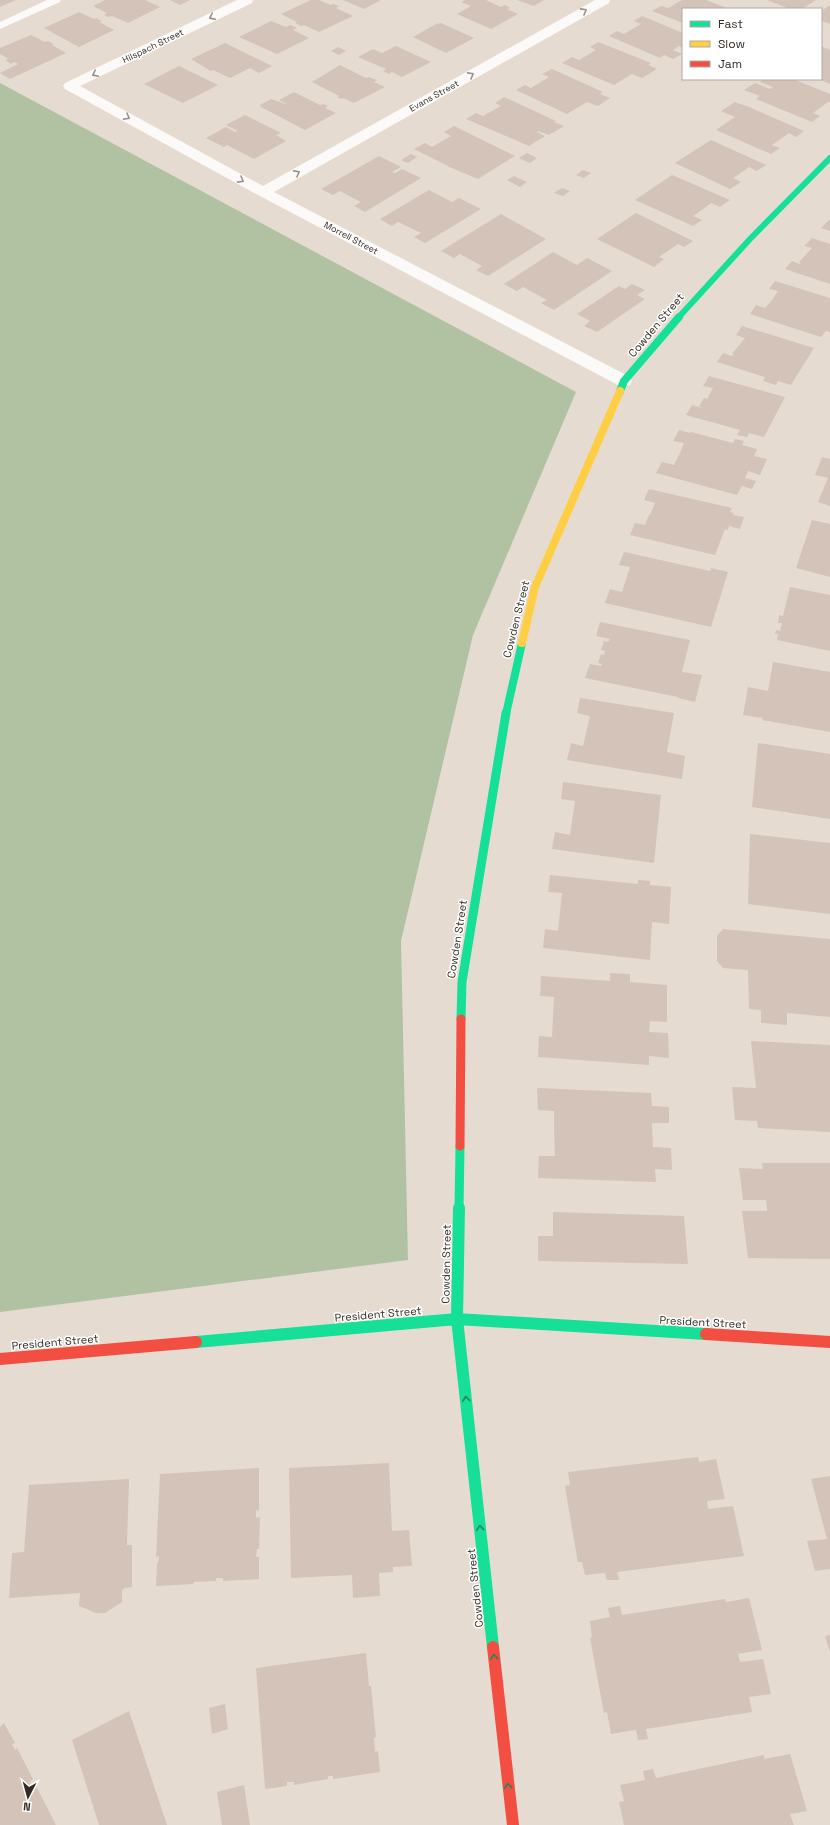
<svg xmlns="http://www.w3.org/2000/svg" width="830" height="1825" viewBox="0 0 830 1825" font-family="'Space Grotesk',sans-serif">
<rect width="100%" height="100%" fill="#e6dbd0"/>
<path fill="#b0c2a2" d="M 0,83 L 576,392 L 473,635 L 401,941 L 408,1260 L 0,1312 Z"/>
<path fill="#d4c3b9" d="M 0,0 L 16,0 L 0,7 Z
M 105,0 L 145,0 L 160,7 L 128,23 L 112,16 L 108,17 L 104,15 L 107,13 L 93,6 Z
M 170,0 L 190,0 L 180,5 Z
M 311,0 L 319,0 L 330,5 L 333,4 L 339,6 L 336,8 L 353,16 L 319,32 L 304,25 L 301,26 L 295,23 L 297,22 L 281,14 Z
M 343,0 L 381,0 L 364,9 Z
M 465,0 L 486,0 L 501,7 L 505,5 L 510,8 L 507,9 L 518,14 L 491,29 L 457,14 L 471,6 L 461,2 Z
M 517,0 L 544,0 L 534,6 Z
M 682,0 L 706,0 L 729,9 L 683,9 L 683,23 L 652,11 L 661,6 L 668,8 Z
M 767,0 L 816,0 L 802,9 L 790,9 Z
M 830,5 L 830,24 L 821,21 L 821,11 Z
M 79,12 L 94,19 L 96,18 L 102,21 L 99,22 L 114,30 L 79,47 L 44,28 Z
M 642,16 L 683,33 L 683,48 L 679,46 L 673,50 L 682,54 L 673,59 L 664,55 L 660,58 L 609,36 L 617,31 L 624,34 L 641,24 L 634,21 Z
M 271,21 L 286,27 L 290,25 L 297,28 L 293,30 L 309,38 L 277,54 L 239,37 Z
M 441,23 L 474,38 L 446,53 L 413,37 L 436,24 Z
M 31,35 L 45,42 L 48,41 L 54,44 L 52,45 L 66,53 L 10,79 L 0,73 L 18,64 L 14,62 L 11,64 L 5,60 L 9,59 L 0,54 L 0,48 Z
M 598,42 L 651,63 L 648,65 L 657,69 L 642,78 L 632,74 L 614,85 L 562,63 L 572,57 L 579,60 L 596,50 L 590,47 Z
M 225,43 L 272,66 L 259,73 L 250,68 L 230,78 L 213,70 L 211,71 L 191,59 Z
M 396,46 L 431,62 L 402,77 L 392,72 L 389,74 L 383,71 L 386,69 L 358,57 L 373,49 L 382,53 Z
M 821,46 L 830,50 L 830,84 L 818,79 L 821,79 Z
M 338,47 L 346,51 L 339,55 L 331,51 Z
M 340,65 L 366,78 L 369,77 L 377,80 L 374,82 L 385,87 L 354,103 L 343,98 L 342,99 L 337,97 L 339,96 L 312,82 Z
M 179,66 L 218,85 L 183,103 L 144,84 Z
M 552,69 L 603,92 L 600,94 L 610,98 L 598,106 L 587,102 L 567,114 L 516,90 L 525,85 L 531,88 L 549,77 L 542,74 Z
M 765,79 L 793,79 L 830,94 L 830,103 L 828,102 L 813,113 L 820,116 L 812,122 L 756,99 L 760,96 L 744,90 L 755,83 L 770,89 L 773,87 L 760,82 Z
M 294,92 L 320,105 L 323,104 L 328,106 L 325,108 L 336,113 L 305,130 L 261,107 L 260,105 L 271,99 L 286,104 L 287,104 L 279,100 Z
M 504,97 L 556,121 L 554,122 L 564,126 L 549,135 L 538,131 L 537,132 L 545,136 L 529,146 L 466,119 L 476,113 L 483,116 L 501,106 L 495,103 Z
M 735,102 L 749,107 L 804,131 L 796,137 L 789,133 L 772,145 L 780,148 L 771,154 L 716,130 L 735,117 L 721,111 Z
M 245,115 L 281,133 L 276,135 L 286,141 L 254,159 L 227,145 L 224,147 L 206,138 L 226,127 L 235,132 L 238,131 L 226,125 Z
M 454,126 L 515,156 L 478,179 L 447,166 L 448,166 L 414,149 L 425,143 L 432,147 L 451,136 L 444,132 Z
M 711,140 L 766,165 L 757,171 L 749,167 L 741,173 L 733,178 L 741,182 L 730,189 L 675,163 Z
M 527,153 L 537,158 L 530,163 L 519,158 Z
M 411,154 L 417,157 L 408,163 L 401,160 Z
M 379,156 L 401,167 L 392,172 L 395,173 L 402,169 L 421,178 L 365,212 L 354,206 L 361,202 L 351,197 L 340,191 L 333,195 L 321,189 Z
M 583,170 L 591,173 L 584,178 L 576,175 Z
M 672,175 L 730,200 L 720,207 L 711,203 L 703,209 L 693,216 L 702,220 L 693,226 L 635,200 Z
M 514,176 L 527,182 L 520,187 L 507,180 Z
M 562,188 L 570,191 L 563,196 L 554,193 Z
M 429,190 L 452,202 L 459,198 L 481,209 L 425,243 L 414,237 L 421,233 L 398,222 L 392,226 L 380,219 Z
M 636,213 L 693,241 L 684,247 L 678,244 L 659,257 L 664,259 L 654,267 L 597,239 Z
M 501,214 L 546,239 L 488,276 L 476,270 L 482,266 L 460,254 L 454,258 L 441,251 Z
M 829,220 L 830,221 L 830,231 L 821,228 Z
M 812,238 L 830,244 L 830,284 L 785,269 L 792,261 L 800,264 L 801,263 L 799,262 L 812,248 L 804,246 Z
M 553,252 L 577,265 L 587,258 L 612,271 L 554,310 L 541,303 L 547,300 L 523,287 L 517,291 L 504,284 Z
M 775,281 L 830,298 L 830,332 L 826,331 L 821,337 L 750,314 L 756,305 L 765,308 L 772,300 L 778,291 L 769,289 Z
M 632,284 L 645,290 L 637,295 L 645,299 L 597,332 L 584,326 L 590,321 L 577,314 L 619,286 L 625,289 Z
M 742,326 L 814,348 L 791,385 L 778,381 L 776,385 L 763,381 L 765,377 L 717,362 L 723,353 L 732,356 L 734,354 L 732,354 L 745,338 L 736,335 Z
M 709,376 L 785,397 L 764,437 L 749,433 L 747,437 L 737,435 L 740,430 L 686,415 L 692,405 L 702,408 L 699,406 L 704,398 L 707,399 L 713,388 L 703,386 Z
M 679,430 L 690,433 L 691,432 L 733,443 L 735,439 L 744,441 L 742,445 L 757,449 L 754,456 L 767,459 L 760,475 L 748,471 L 745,478 L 756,481 L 752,489 L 742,486 L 737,495 L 656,473 L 662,462 L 674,465 L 680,453 L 684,443 L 673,441 Z
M 822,457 L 830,459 L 830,506 L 818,502 L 828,478 L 815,475 Z
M 649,489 L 732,508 L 730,512 L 734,513 L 733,515 L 744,517 L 740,529 L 729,526 L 728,530 L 725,529 L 715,555 L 630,535 L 635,523 L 645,525 L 649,515 L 650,515 L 655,503 L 644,500 Z
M 812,520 L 830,524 L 830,577 L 796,568 Z
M 624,552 L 710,571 L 711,568 L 728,572 L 711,627 L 605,603 L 610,589 L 622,592 L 630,567 L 619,565 Z
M 790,587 L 830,595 L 830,651 L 777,640 L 778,634 L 775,634 L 776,630 L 780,631 L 782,623 L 778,623 L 779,615 L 783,616 Z
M 600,622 L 690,640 L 682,672 L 702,675 L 695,702 L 678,698 L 678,697 L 585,678 L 590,664 L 601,666 L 602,664 L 598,663 L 601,654 L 604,655 L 605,651 L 601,650 L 604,641 L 608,642 L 610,639 L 596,636 Z
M 773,662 L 830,672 L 830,732 L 762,720 L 763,718 L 743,715 L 748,687 L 768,691 Z
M 580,698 L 674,713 L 667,752 L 685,756 L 682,779 L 567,760 L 571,743 L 583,746 L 587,729 L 590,716 L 577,713 Z
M 758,743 L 830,754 L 830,819 L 752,807 Z
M 563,782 L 661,795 L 654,863 L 552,849 L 555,832 L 570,835 L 575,801 L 561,799 Z
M 750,834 L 830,843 L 830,914 L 748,904 Z
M 550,875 L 638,884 L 638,880 L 650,881 L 650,885 L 671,887 L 669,924 L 652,922 L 650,960 L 543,948 L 545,929 L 558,931 L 562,893 L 548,892 Z
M 723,929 L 830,939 L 830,1017 L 787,1013 L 787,1025 L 761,1023 L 761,1010 L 749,1009 L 748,970 L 723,968 L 717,961 L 717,936 Z
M 610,973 L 630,974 L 630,982 L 667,985 L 667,1022 L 650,1021 L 649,1032 L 668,1033 L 669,1058 L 649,1056 L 649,1065 L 538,1057 L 539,1036 L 552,1037 L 554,997 L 540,996 L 541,976 L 610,981 Z
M 751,1041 L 830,1045 L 830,1132 L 758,1128 L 757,1121 L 735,1120 L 732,1087 L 756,1088 Z
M 537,1088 L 651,1093 L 652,1106 L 669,1107 L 669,1123 L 652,1123 L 653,1147 L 671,1148 L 672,1170 L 655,1169 L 656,1182 L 538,1178 L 539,1156 L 555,1156 L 554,1131 L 554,1111 L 538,1110 Z
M 762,1163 L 830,1163 L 830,1259 L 748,1258 L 742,1211 L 767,1211 L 767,1208 L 766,1200 L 743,1200 L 739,1168 L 763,1169 Z
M 553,1212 L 684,1216 L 688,1264 L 538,1261 L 538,1236 L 553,1236 Z
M 698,1457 L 699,1462 L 716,1459 L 725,1499 L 707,1501 L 708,1509 L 733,1506 L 744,1556 L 617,1572 L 619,1580 L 607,1580 L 605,1573 L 585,1575 L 582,1562 L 578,1562 L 571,1523 L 565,1486 L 570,1485 L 568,1472 Z
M 389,1463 L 392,1531 L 409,1530 L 412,1566 L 393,1567 L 393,1572 L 379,1573 L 380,1596 L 353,1598 L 352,1575 L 291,1578 L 289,1468 Z
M 259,1468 L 259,1511 L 256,1510 L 256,1518 L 260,1517 L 259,1549 L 257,1549 L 256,1557 L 259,1557 L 259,1579 L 223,1581 L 223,1578 L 216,1578 L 216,1581 L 194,1582 L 193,1584 L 156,1586 L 157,1563 L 158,1563 L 159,1556 L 156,1557 L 160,1474 Z
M 830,1476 L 830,1569 L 815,1571 L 807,1541 L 827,1539 L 811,1479 Z
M 129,1479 L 127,1545 L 132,1545 L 132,1587 L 125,1588 L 122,1590 L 122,1602 L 105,1613 L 96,1613 L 79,1606 L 80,1593 L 9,1598 L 12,1553 L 24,1552 L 29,1485 Z
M 749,1598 L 762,1650 L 738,1654 L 740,1662 L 763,1659 L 771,1694 L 749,1697 L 752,1712 L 646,1729 L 648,1739 L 638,1740 L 636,1730 L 611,1734 L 607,1712 L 604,1713 L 597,1676 L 590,1638 L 592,1637 L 590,1621 L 610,1617 L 608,1608 L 620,1606 L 622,1615 L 725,1599 L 726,1602 Z
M 830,1635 L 830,1652 L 825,1636 Z
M 366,1653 L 369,1686 L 371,1686 L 376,1737 L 374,1738 L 375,1752 L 378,1751 L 380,1772 L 333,1779 L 333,1776 L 328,1776 L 328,1779 L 294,1785 L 294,1782 L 287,1782 L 287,1786 L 265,1789 L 256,1668 Z
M 225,1704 L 228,1729 L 212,1734 L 209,1708 Z
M 129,1711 L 167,1825 L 99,1825 L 72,1740 Z
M 4,1723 L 15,1743 L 12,1744 L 15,1750 L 17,1748 L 33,1779 L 29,1782 L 33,1789 L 36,1786 L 56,1825 L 0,1825 L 0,1727 Z
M 790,1754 L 807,1811 L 790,1814 L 794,1825 L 624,1825 L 619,1802 L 624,1801 L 620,1785 L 645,1780 L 643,1771 L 653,1769 L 656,1778 L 764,1755 L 764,1759 Z
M 244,1785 L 250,1825 L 222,1825 L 217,1792 Z"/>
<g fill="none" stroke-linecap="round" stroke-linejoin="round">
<path fill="#fbfaf8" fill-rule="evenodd" d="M 47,0 L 61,0 L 60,2 L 0,29 L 0,22 Z"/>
<path fill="#fbfaf8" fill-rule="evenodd" d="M 237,0 L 253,0 L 252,3 L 80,86 L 263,186 L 595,0 L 610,0 L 609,3 L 274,192 L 630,377 L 632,381 L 630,385 L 624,386 L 618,385 L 258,195 L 65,89 L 63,86 L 65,83 Z"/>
<path stroke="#16e098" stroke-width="6" d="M 678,318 L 750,239 L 830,158"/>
<path stroke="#16e098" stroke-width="8" d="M 620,391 L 624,381 L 679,317
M 506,714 L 522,643"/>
<path stroke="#16e098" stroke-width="9" d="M 461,1019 L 462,982 L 506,713
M 459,1209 L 460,1146"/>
<path stroke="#16e098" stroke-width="12" d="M 459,1208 L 457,1319 L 493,1647
M 196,1342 L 457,1319 L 706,1334"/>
<path stroke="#ffcf43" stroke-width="8" d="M 522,643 L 535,587 L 620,391"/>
<path stroke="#f24e42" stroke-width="9" d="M 460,1146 L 461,1019"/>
<path stroke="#f24e42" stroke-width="12" d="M 706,1334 L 830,1342
M 0,1359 L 196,1342
M 493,1647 L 513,1825"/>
</g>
<defs><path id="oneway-chevron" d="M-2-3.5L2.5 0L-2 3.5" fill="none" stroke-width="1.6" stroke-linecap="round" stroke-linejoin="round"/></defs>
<g stroke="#96928e">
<use href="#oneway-chevron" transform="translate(584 11) rotate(-29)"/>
<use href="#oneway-chevron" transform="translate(212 17) rotate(154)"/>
<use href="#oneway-chevron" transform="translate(95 74) rotate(154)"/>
<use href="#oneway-chevron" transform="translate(471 75) rotate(-29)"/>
<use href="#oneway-chevron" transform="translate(127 117) rotate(29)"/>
<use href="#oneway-chevron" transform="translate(297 173) rotate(-29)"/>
<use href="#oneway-chevron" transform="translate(241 180) rotate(29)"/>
</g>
<g stroke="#24865e">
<use href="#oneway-chevron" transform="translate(466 1399) rotate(-96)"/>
<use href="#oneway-chevron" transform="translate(480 1528) rotate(-96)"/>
<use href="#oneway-chevron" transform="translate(494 1657) rotate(-96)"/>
<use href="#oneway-chevron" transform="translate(508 1786) rotate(-96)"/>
</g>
<g text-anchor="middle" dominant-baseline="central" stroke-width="3" stroke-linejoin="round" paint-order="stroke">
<g font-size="9" fill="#322b23" stroke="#fff">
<text transform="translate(153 46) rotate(-26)">Hilspach Street</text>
<text transform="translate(434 96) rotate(-29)">Evans Street</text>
<text transform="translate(351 238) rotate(28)">Morrell Street</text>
</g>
<g font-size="11" fill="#322b23" stroke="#fff">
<text transform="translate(656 325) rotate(-50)">Cowden Street</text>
<text transform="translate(516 619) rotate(-76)">Cowden Street</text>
<text transform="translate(457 939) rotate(-81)">Cowden Street</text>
<text transform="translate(446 1264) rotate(-89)">Cowden Street</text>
<text transform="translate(378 1314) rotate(-5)">President Street</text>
<text transform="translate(703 1322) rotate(3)">President Street</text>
<text transform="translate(55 1342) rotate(-5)">President Street</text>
<text transform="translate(475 1588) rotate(-96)">Cowden Street</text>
</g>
</g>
<rect x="682" y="8" width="140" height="72" fill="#ffffff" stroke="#adaaa7"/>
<rect x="690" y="21" width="20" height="6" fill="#16e098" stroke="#adaaa7"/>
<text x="718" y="28" font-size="12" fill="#322b23">Fast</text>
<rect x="690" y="41" width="20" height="6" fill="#ffcf43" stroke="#adaaa7"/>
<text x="718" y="48" font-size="12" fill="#322b23">Slow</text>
<rect x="690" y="61" width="20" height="6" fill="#f24e42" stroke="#adaaa7"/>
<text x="718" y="68" font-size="12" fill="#322b23">Jam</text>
<g transform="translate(28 1797) rotate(186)" stroke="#ffffff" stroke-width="3" paint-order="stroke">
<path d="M0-3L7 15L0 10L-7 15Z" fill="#322b23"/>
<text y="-6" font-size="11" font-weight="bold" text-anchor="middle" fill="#322b23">N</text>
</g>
</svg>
